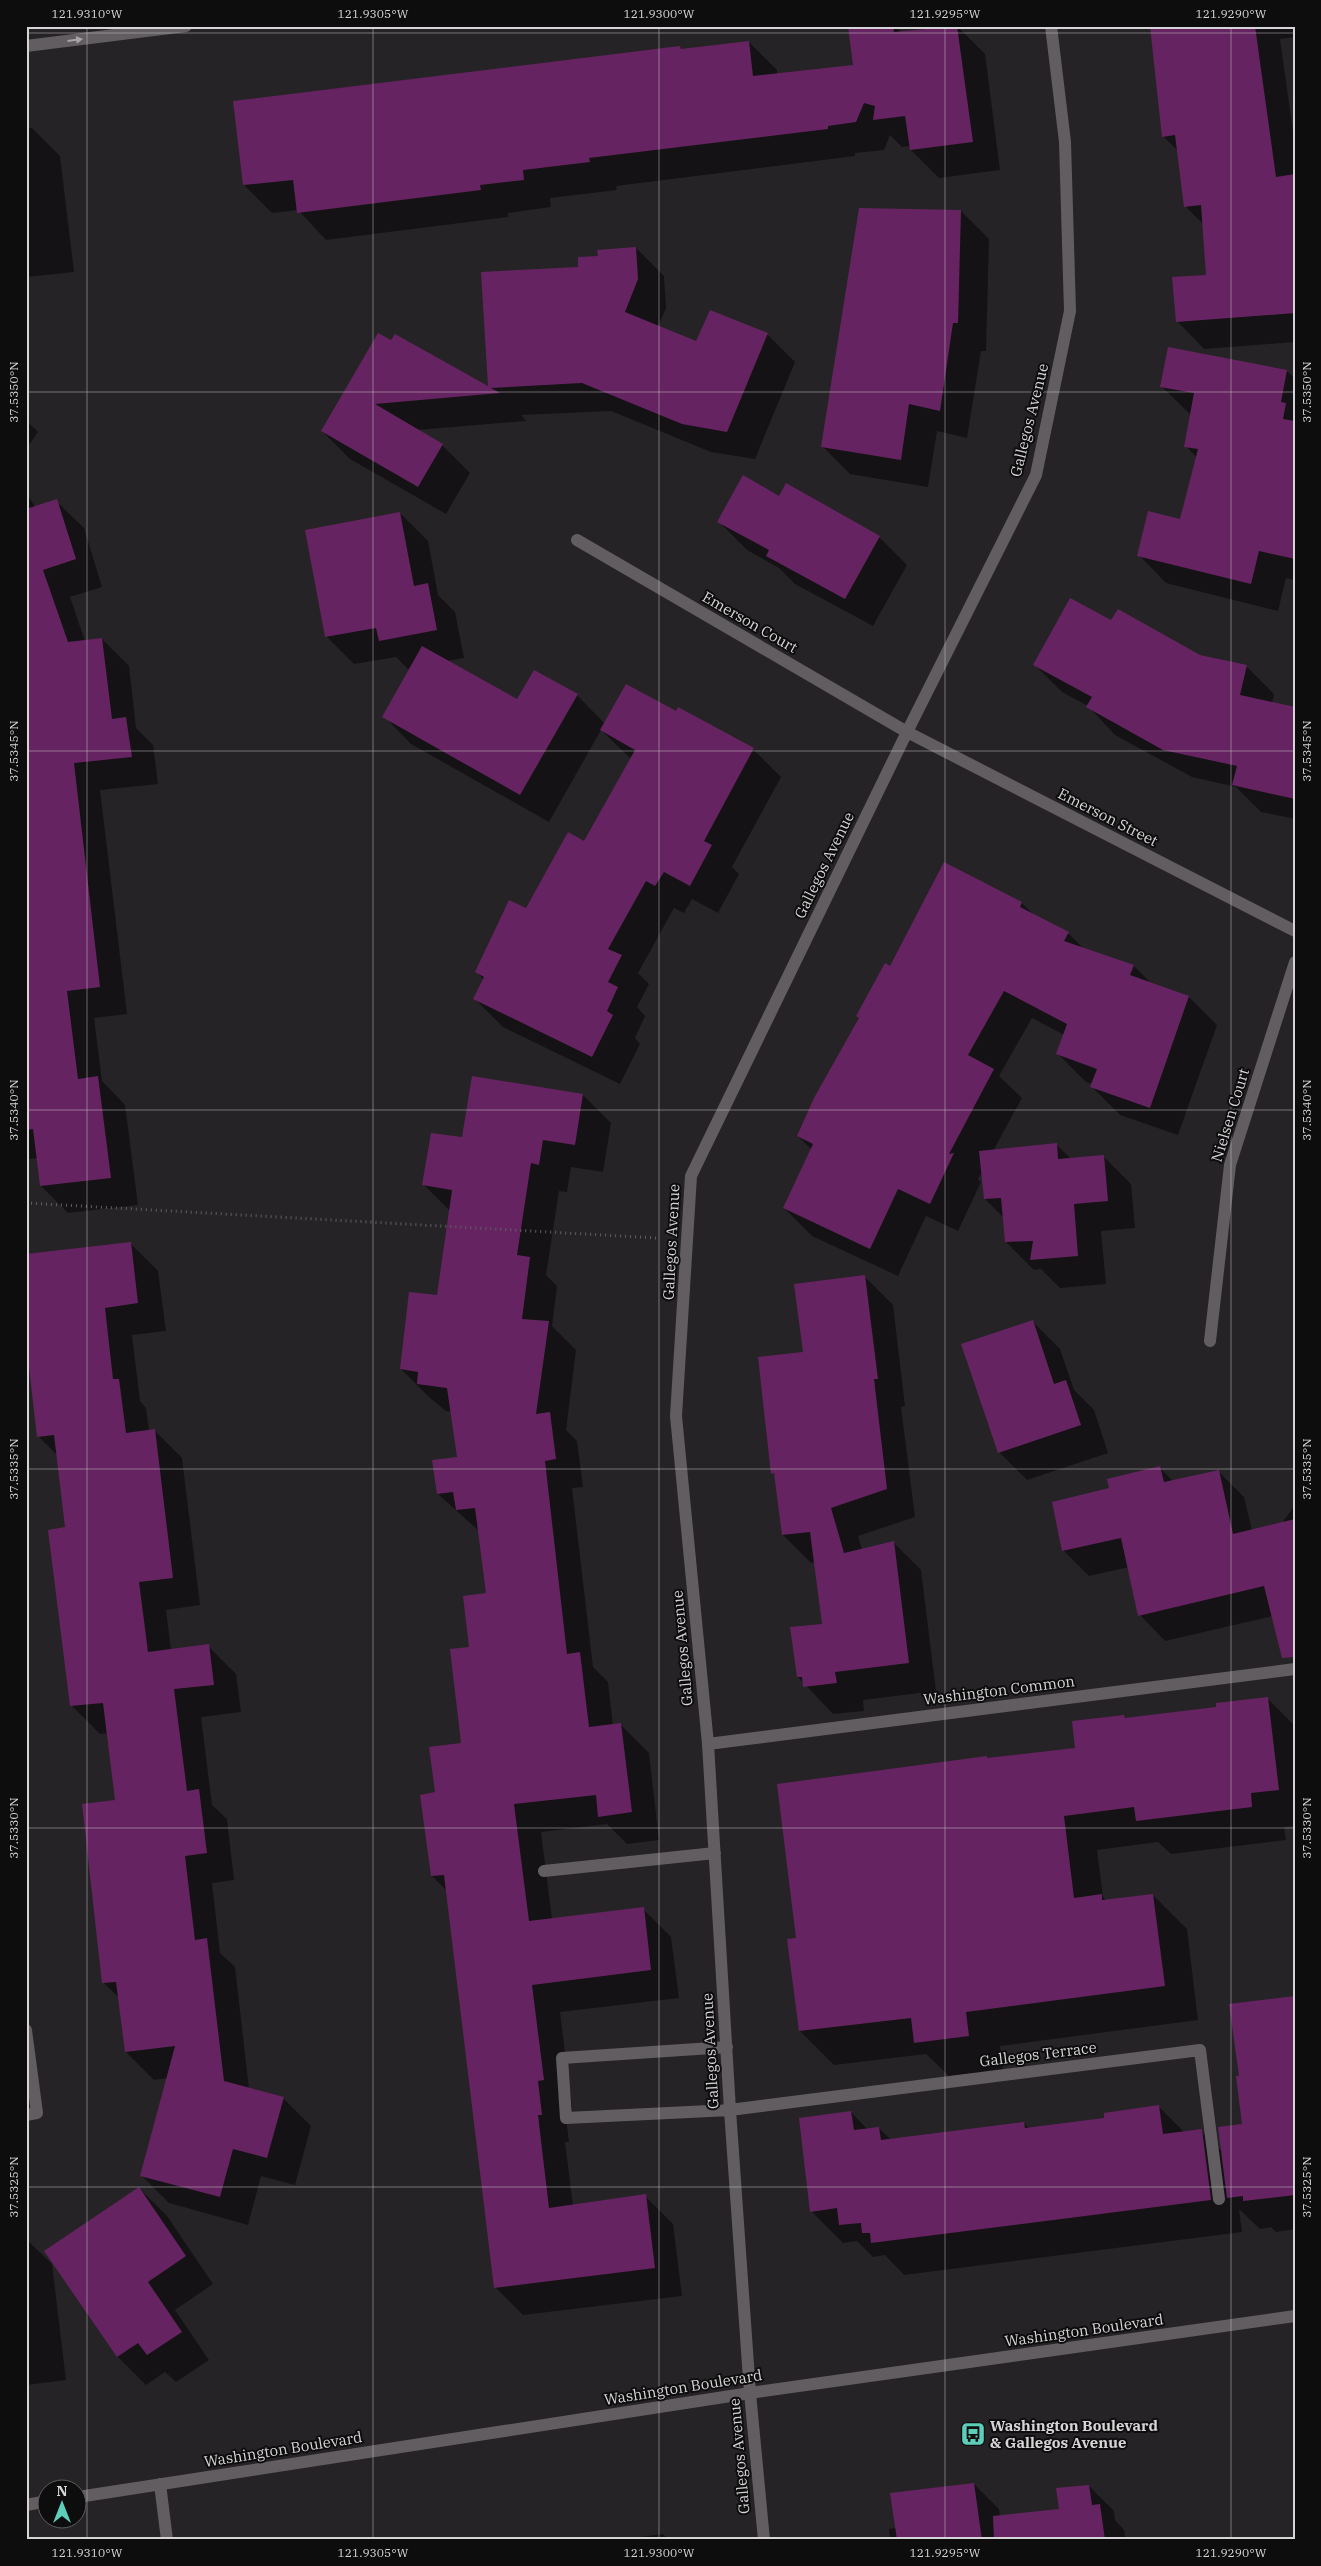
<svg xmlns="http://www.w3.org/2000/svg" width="1321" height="2566" viewBox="0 0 1321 2566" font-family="'IBM Plex Serif',serif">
<rect width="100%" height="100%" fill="#262326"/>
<path fill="#0007" d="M 872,26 L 895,26 L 901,32 L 957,26 L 985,54 L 1000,170 L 939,178 L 911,150 L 910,146 L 902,147 L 890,135 L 884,150 L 855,153 L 855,156 L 616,186 L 617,190 L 550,198 L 551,207 L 508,213 L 508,217 L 326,240 L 298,210 L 272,213 L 244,185 L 680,47 L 683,50 L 749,42 L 777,70 L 777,75 L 854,66 Z
M 1150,26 L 1295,26 L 1295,37 L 1280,39 L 1295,146 L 1295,342 L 1204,349 L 1177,321 L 1207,276 L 1204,225 L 1185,206 L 1178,151 L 1163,136 L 1160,91 Z
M 32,128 L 60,156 L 74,272 L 26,277 L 26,129 Z
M 961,211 L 989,239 L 986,351 L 981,351 L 967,438 L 937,431 L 928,487 L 850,474 L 822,446 Z
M 636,248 L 664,276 L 666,308 L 658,327 L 697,343 L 767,334 L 795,362 L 755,459 L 711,452 L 611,411 L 521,415 L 526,421 L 417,430 L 442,445 L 470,473 L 446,514 L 350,459 L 322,431 L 378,335 L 490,389 L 579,268 L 599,257 Z
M 1287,371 L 1295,379 L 1295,580 L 1286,578 L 1278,611 L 1166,583 L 1139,555 L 1181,521 L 1197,458 L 1186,446 L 1191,415 L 1162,387 Z
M 26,420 L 38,432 L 26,449 Z
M 26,492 L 35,507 L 56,501 L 84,528 L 102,587 L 70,597 L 85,641 L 102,639 L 129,666 L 136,728 L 153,745 L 158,784 L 100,790 L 127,1014 L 94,1018 L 102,1081 L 125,1105 L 138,1205 L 68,1213 L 41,1186 L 38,1158 L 29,1159 L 26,1156 Z
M 780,497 L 879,537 L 907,565 L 873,626 L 795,584 L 779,568 L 747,550 L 719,522 Z
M 400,513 L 428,541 L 438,595 L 455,612 L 464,658 L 447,661 L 518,701 L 577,695 L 605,724 L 676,713 L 679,708 L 753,749 L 781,777 L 732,867 L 739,874 L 718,913 L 692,899 L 684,913 L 674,908 L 638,973 L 649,984 L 637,1007 L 645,1016 L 635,1038 L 640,1044 L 620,1084 L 503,1027 L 475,999 L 484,980 L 476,971 L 585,843 L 631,759 L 601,730 L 549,822 L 411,744 L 384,716 L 411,668 L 408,669 L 396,657 L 354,664 L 326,636 Z
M 1112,622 L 1199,656 L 1246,666 L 1274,694 L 1272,703 L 1295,708 L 1295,819 L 1261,812 L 1236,787 L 1192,777 L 1115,735 L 1088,706 L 1062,692 L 1035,665 Z
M 945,864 L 1022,903 L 1035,916 L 1068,933 L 1084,949 L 1134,966 L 1152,984 L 1189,997 L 1217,1025 L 1178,1135 L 1120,1115 L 1092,1087 L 1093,1084 L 1086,1082 L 1058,1054 L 1064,1035 L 1032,1018 L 999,1076 L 1022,1098 L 993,1151 L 1057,1145 L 1071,1159 L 1103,1156 L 1131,1184 L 1135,1228 L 1101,1231 L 1106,1284 L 1060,1288 L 1041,1269 L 1034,1270 L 1006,1242 L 1004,1218 L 985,1199 L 982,1172 L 978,1179 L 981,1182 L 958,1231 L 926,1216 L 898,1276 L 812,1236 L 784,1208 L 812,1150 L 798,1136 L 891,968 Z
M 583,1095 L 611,1123 L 603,1172 L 571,1167 L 567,1192 L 559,1191 L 546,1275 L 557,1286 L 552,1326 L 576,1350 L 566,1430 L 577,1441 L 583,1487 L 572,1488 L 593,1667 L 608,1682 L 613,1726 L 621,1725 L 649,1753 L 659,1840 L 627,1844 L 607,1824 L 541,1832 L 552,1919 L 643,1909 L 671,1937 L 679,1998 L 560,2012 L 572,2108 L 565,2109 L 569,2142 L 565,2142 L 573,2206 L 645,2196 L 673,2224 L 682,2296 L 523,2315 L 495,2287 L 447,1891 L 432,1876 L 436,1793 L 463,1744 L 471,1648 L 488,1594 L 480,1532 L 438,1494 L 458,1458 L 452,1412 L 446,1411 L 429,1397 L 401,1369 L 438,1297 L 450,1211 L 423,1184 L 463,1139 Z
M 130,1243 L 158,1271 L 166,1331 L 132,1335 L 140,1401 L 146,1408 L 149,1431 L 154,1430 L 182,1458 L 200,1605 L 166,1610 L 171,1650 L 208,1646 L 236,1674 L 241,1712 L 201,1717 L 212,1805 L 227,1819 L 234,1880 L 212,1883 L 220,1953 L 235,1967 L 249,2089 L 283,2098 L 311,2126 L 295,2185 L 261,2176 L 248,2225 L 169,2203 L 141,2175 L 168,2078 L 154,2080 L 126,2052 L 119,1998 L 104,1983 L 117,1801 L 108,1733 L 100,1734 L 72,1706 L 67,1529 L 58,1456 L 38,1436 Z
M 865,1277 L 893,1305 L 905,1406 L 901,1407 L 915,1517 L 858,1536 L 862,1549 L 893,1542 L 921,1570 L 936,1691 L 863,1700 L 864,1711 L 833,1714 L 798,1677 L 823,1625 L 815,1562 L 811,1563 L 783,1535 L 776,1476 L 773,1473 L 804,1353 Z
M 1032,1321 L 1060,1349 L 1074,1390 L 1094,1410 L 1108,1453 L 1027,1480 L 999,1452 Z
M 1160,1468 L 1173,1481 L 1218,1471 L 1244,1497 L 1252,1530 L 1282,1523 L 1295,1505 L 1295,1643 L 1273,1616 L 1165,1641 L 1140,1615 L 1129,1567 L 1089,1576 L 1063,1550 L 1111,1489 Z
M 1267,1698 L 1295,1726 L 1295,1826 L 1284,1827 L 1286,1840 L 1171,1854 L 1158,1842 L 1097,1850 L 1103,1897 L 1107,1901 L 1153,1895 L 1187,1929 L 1198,2020 L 1000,2046 L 1003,2070 L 949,2076 L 926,2054 L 834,2065 L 800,2031 L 789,1940 L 797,1939 L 988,1760 L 1076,1749 L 1124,1716 L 1127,1719 L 1218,1708 Z
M 1295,1997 L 1295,2229 L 1276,2232 L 1271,2227 L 1260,2229 L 1239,2209 L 1242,2232 L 904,2275 L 885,2255 L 873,2257 L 857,2241 L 843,2243 L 811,2211 L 851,2112 L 868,2130 L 879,2128 L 891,2140 L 1024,2123 L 1029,2128 L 1106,2119 L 1159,2107 L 1185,2133 L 1201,2131 L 1222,2151 L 1243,2125 L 1240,2077 Z
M 139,2188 L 167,2216 L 213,2284 L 175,2310 L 209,2360 L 176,2382 L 165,2372 L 146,2385 L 118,2357 L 46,2251 Z
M 26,2239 L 52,2264 L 66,2380 L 26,2385 Z
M 974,2484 L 999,2509 L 1000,2517 L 1060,2510 L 1089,2486 L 1114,2511 L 1115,2520 L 1124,2530 L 1126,2540 L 890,2540 L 889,2529 L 896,2528 Z
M 663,2534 L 669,2540 L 616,2540 Z"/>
<path fill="#652461" d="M 848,26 L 893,26 L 894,32 L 957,26 L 973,142 L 910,150 L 905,116 L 873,120 L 875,106 L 864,103 L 856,122 L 828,126 L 828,129 L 589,158 L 590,162 L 523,170 L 524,180 L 480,185 L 481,190 L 297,213 L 293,180 L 243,185 L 233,101 L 680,46 L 681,49 L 749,41 L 753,76 L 853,65 Z
M 1150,26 L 1255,26 L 1276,177 L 1295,174 L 1295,313 L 1176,322 L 1172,277 L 1206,275 L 1201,205 L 1184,207 L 1175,135 L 1162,137 Z
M 859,208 L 961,210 L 958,323 L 953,323 L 940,411 L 909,404 L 901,460 L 821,447 Z
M 636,247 L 638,279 L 625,312 L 696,341 L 710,310 L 768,333 L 727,432 L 682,424 L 582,383 L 491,388 L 500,393 L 375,404 L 443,444 L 418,487 L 321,431 L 378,333 L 391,340 L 395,334 L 488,386 L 481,272 L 578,267 L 578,257 L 598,256 L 597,250 Z
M 1168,347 L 1287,370 L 1281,402 L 1286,403 L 1283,419 L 1295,421 L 1295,559 L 1259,551 L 1251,584 L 1137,556 L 1148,511 L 1180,519 L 1198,449 L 1184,447 L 1194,393 L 1160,387 Z
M 743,475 L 779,496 L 786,483 L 880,536 L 845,599 L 766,556 L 769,550 L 717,522 Z
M 57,499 L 76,559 L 43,570 L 68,642 L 102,638 L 112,719 L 126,717 L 132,757 L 74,763 L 100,987 L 67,991 L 78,1079 L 98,1076 L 111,1178 L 40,1186 L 33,1129 L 26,1130 L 26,509 Z
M 400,512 L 414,586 L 428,583 L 437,630 L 379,641 L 376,628 L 325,637 L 305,530 Z
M 1070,598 L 1111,620 L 1118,609 L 1200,655 L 1247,665 L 1240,695 L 1295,707 L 1295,799 L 1232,785 L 1237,766 L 1163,750 L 1086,707 L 1092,697 L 1033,665 Z
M 422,646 L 517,699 L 534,670 L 578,694 L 520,795 L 382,717 Z
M 626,684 L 676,711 L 678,707 L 754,748 L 704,841 L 712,845 L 690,886 L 664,872 L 655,886 L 646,881 L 608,949 L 622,955 L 608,982 L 618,987 L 607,1011 L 613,1015 L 592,1057 L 473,999 L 484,977 L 475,972 L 509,900 L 526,908 L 568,832 L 584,841 L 635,750 L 600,730 Z
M 944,862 L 1022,902 L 1020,907 L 1069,932 L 1064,941 L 1134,965 L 1130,975 L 1189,996 L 1150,1108 L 1090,1087 L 1097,1069 L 1056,1054 L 1067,1024 L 1004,991 L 968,1055 L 994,1069 L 949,1154 L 954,1153 L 930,1204 L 898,1189 L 870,1249 L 783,1208 L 813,1144 L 797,1136 L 814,1098 L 859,1018 L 856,1016 L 885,963 L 890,966 Z
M 472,1076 L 583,1094 L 575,1145 L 543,1140 L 539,1165 L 531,1163 L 517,1255 L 530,1257 L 522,1319 L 549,1321 L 536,1414 L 550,1412 L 556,1459 L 545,1461 L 567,1654 L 580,1652 L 589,1727 L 621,1723 L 632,1812 L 598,1817 L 596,1795 L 514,1804 L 529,1921 L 644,1907 L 651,1970 L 532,1985 L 544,2080 L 538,2081 L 542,2115 L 538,2115 L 549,2208 L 646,2194 L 655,2268 L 494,2288 L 444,1875 L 431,1876 L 420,1795 L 435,1792 L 429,1747 L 461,1743 L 450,1649 L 469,1647 L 463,1596 L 486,1593 L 475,1508 L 456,1510 L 453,1492 L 437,1494 L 432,1460 L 457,1457 L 447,1388 L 417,1384 L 418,1372 L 400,1369 L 409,1292 L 437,1295 L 452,1190 L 422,1185 L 431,1133 L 462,1137 Z
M 1057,1143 L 1058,1159 L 1104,1155 L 1108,1201 L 1074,1204 L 1078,1256 L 1030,1260 L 1033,1241 L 1005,1242 L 1001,1198 L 984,1199 L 979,1151 Z
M 131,1242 L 138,1303 L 105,1308 L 113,1379 L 119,1379 L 126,1433 L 155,1429 L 173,1578 L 139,1582 L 148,1652 L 209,1644 L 214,1685 L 174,1689 L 187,1791 L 199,1789 L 207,1853 L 185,1856 L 195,1940 L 207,1938 L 224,2081 L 284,2097 L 267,2158 L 233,2149 L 220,2197 L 140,2176 L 175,2046 L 125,2052 L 116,1982 L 102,1983 L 82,1804 L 115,1800 L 103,1703 L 70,1706 L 48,1530 L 65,1527 L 54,1435 L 37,1437 L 29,1367 L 26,1367 L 26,1254 Z
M 865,1275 L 878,1379 L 874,1379 L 887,1489 L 831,1508 L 844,1553 L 894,1541 L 909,1663 L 835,1672 L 837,1683 L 803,1687 L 802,1677 L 797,1677 L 790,1627 L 822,1624 L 810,1532 L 782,1535 L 774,1473 L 771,1474 L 758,1357 L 803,1352 L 794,1284 Z
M 1033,1320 L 1054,1384 L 1066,1380 L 1081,1425 L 998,1453 L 961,1344 Z
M 1160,1466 L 1164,1482 L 1219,1470 L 1233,1534 L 1295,1519 L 1295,1657 L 1282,1658 L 1264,1586 L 1138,1616 L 1121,1538 L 1062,1551 L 1052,1502 L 1109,1488 L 1107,1479 Z
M 1268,1697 L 1279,1790 L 1251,1793 L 1252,1807 L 1136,1821 L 1134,1807 L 1064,1816 L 1074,1898 L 1102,1894 L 1102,1900 L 1153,1894 L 1165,1986 L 966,2012 L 969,2036 L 914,2043 L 911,2018 L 799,2031 L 787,1939 L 796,1938 L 777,1784 L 987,1756 L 987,1758 L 1075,1748 L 1072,1721 L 1124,1715 L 1125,1718 L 1216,1707 L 1216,1703 Z
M 1295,1996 L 1295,2195 L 1243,2201 L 1243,2196 L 1227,2198 L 1218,2127 L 1242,2124 L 1236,2076 L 1239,2076 L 1229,2004 Z
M 1159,2105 L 1163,2134 L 1202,2129 L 1211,2200 L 871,2243 L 870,2233 L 862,2233 L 861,2223 L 839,2225 L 837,2208 L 810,2212 L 799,2118 L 851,2111 L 854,2130 L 879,2127 L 881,2140 L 1024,2122 L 1025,2128 L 1104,2118 L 1104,2113 Z
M 139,2187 L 186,2256 L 148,2282 L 182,2332 L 147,2355 L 138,2343 L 117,2357 L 44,2251 Z
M 974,2483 L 982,2540 L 897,2540 L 890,2493 Z
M 1089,2485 L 1092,2505 L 1100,2504 L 1105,2540 L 994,2540 L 993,2516 L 1059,2509 L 1056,2488 Z"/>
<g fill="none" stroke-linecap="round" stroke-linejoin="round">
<path stroke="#605e60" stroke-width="3" stroke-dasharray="1 4" stroke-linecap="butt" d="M 26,1203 L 657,1238"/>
<path stroke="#615d61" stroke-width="12" d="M 26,46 L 186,26
M 577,540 L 907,732 L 1295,931
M 1210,1341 L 1230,1165 L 1295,962
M 708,1744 L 1295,1669
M 544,1871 L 715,1853
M 26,2030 L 37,2113 L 26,2115
M 727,2047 L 562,2058 L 566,2118 L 730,2110 L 1200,2050 L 1219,2199
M 160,2484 L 167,2540
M 78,2497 L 750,2393 L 1295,2316
M 26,2505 L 48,2501
M 764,2540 L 750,2393 L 730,2110 L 708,1744 L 676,1416 L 691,1176 L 907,732 L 1036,475 L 1070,311 L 1065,142 L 1051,26"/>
</g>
<defs><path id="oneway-solid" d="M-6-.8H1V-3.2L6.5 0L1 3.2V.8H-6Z" transform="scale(1.25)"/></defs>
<use fill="#a7a4a7" href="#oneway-solid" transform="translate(75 40) rotate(-7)"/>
<path fill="none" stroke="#d6d4d6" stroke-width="1" stroke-opacity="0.45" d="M 87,26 L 87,2540M 373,26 L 373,2540M 659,26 L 659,2540M 945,26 L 945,2540M 1231,26 L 1231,2540M 26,33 L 1295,33M 26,392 L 1295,392M 26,751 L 1295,751M 26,1110 L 1295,1110M 26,1469 L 1295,1469M 26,1828 L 1295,1828M 26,2187 L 1295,2187"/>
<defs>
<symbol id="bus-square" viewBox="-11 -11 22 22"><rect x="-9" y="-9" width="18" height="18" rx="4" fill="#5cceba" stroke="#0e0d0e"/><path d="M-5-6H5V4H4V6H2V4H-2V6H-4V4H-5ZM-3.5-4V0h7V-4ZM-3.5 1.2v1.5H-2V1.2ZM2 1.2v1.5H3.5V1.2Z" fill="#111"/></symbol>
</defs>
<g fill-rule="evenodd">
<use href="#bus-square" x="959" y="2420" width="28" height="28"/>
</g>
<g text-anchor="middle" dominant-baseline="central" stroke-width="4" stroke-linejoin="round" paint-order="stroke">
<g font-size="15" fill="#d6d4d6" stroke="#0e0d0e">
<text transform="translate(1029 420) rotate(-76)">Gallegos Avenue</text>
<text transform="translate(750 622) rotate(30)">Emerson Court</text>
<text transform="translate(1108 817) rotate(27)">Emerson Street</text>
<text transform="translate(824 865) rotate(-64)">Gallegos Avenue</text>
<text transform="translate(1230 1115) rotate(-73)">Nielsen Court</text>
<text transform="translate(671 1242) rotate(-87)">Gallegos Avenue</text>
<text transform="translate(682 1648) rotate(-95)">Gallegos Avenue</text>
<text transform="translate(999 1690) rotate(-7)">Washington Common</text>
<text transform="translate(710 2051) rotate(-93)">Gallegos Avenue</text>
<text transform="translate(1038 2054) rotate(-7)">Gallegos Terrace</text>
<text transform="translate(1084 2330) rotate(-8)">Washington Boulevard</text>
<text transform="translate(683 2387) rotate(-9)">Washington Boulevard</text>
<text transform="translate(283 2449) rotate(-9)">Washington Boulevard</text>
<text transform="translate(739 2456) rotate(-95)">Gallegos Avenue</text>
</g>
<g font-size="15" font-weight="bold" fill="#d6d4d6" stroke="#0e0d0e" text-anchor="start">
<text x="990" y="2425">Washington Boulevard<tspan x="990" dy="17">&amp; Gallegos Avenue</tspan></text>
</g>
</g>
<rect width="1321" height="2566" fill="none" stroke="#0e0d0e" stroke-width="55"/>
<g transform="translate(62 2504)"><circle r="24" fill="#0e0d0e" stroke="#5e5d5e"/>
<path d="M0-4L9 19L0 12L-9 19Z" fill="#5cceba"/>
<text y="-8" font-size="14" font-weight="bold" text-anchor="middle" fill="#d6d4d6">N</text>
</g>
<rect x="28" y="28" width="1266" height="2510" fill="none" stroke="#d6d4d6" stroke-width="2"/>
<g font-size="12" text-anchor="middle" fill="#d6d4d6">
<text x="87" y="18">121.9310°W</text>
<text x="373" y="18">121.9305°W</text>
<text x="659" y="18">121.9300°W</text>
<text x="945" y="18">121.9295°W</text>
<text x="1231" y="18">121.9290°W</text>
<text transform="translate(14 392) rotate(-90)" y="4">37.5350°N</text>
<text transform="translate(1307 392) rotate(-90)" y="4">37.5350°N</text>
<text transform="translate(14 751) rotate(-90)" y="4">37.5345°N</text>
<text transform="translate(1307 751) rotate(-90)" y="4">37.5345°N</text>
<text transform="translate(14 1110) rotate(-90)" y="4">37.5340°N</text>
<text transform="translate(1307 1110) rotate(-90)" y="4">37.5340°N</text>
<text transform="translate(14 1469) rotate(-90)" y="4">37.5335°N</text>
<text transform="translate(1307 1469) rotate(-90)" y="4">37.5335°N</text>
<text transform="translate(14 1828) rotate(-90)" y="4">37.5330°N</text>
<text transform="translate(1307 1828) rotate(-90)" y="4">37.5330°N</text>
<text transform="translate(14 2187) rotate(-90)" y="4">37.5325°N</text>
<text transform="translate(1307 2187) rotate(-90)" y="4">37.5325°N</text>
<text x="87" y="2557">121.9310°W</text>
<text x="373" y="2557">121.9305°W</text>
<text x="659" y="2557">121.9300°W</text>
<text x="945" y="2557">121.9295°W</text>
<text x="1231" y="2557">121.9290°W</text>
</g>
</svg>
